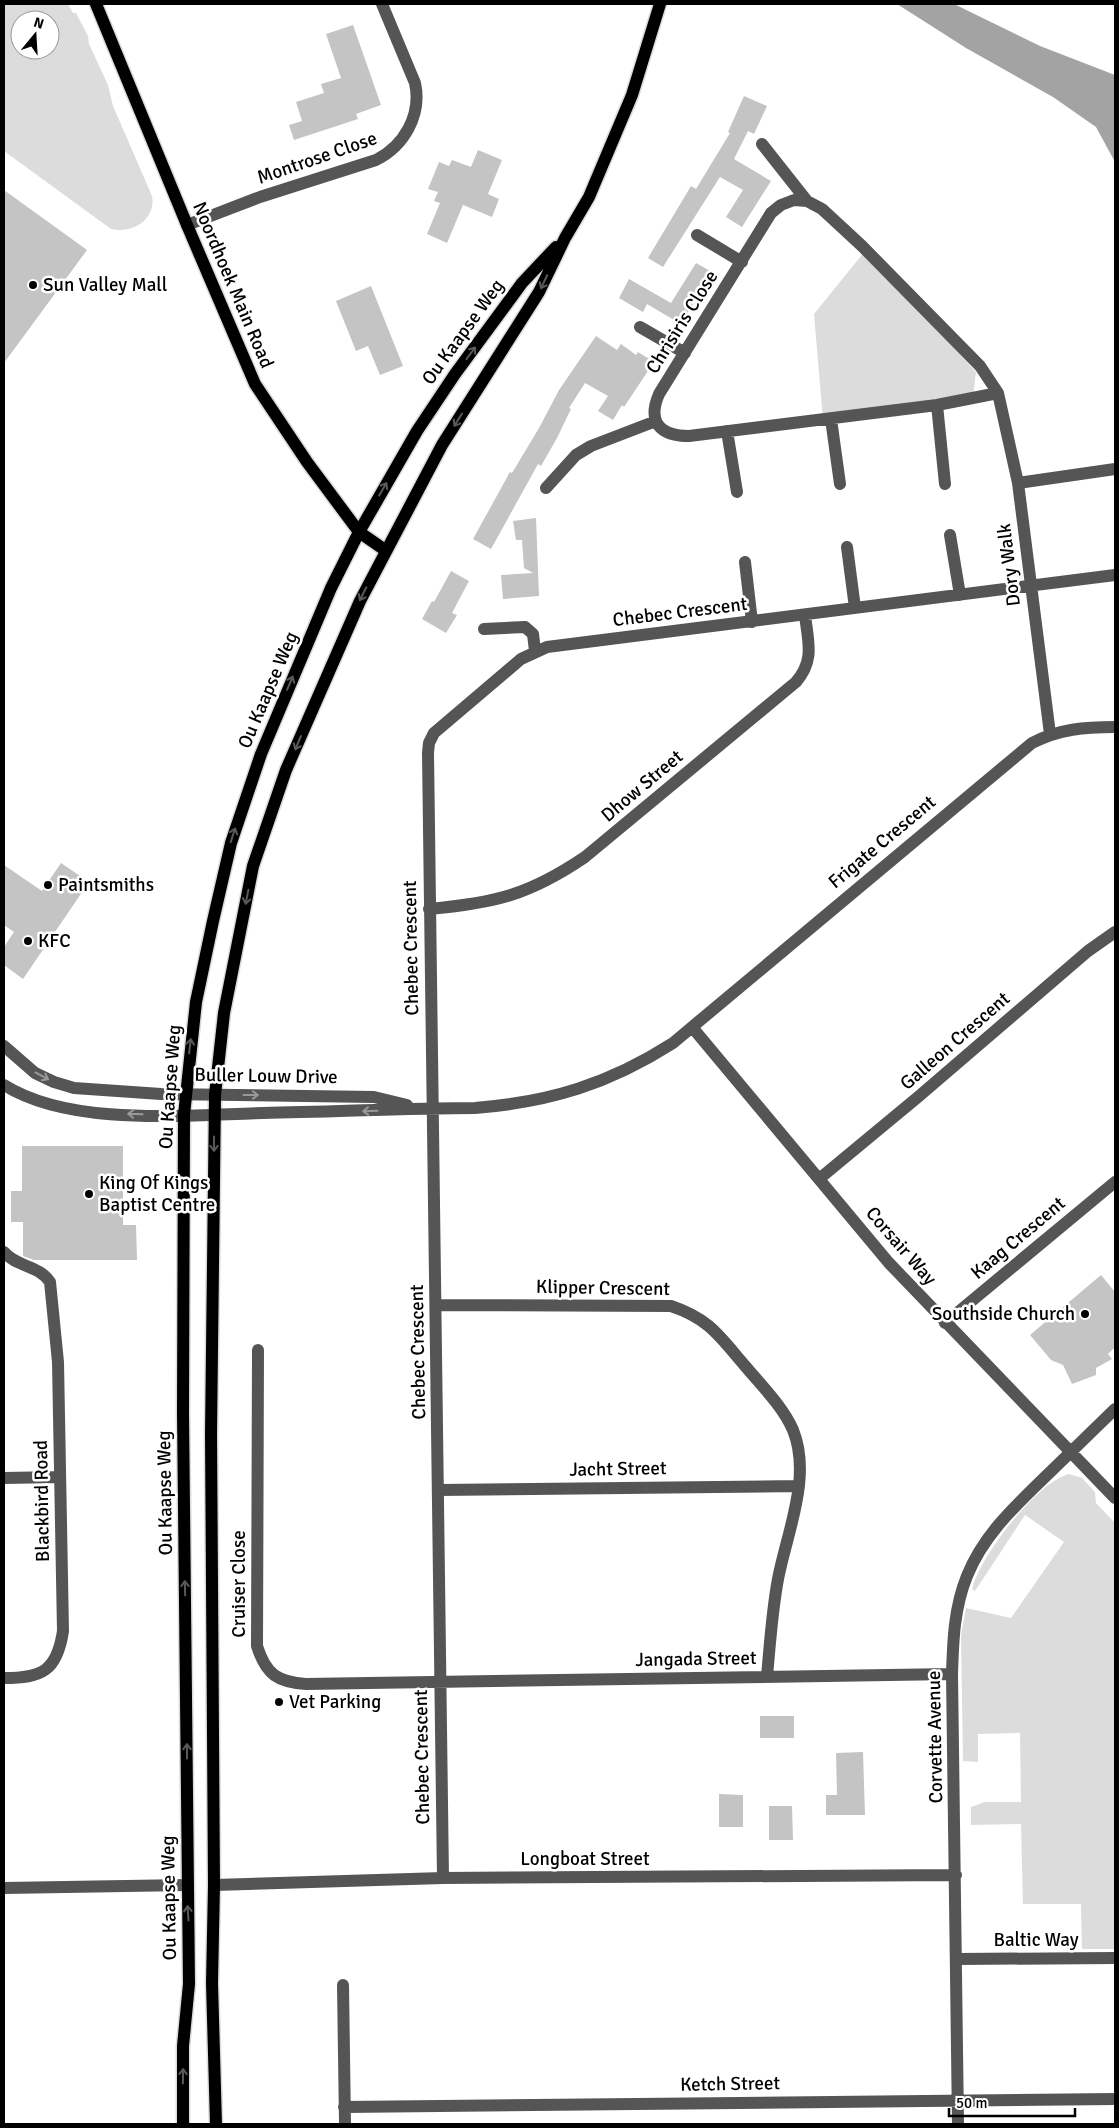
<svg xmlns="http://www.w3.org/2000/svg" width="1119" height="2128" viewBox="0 0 1119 2128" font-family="Signika,sans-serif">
<rect width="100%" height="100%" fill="#fff"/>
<path fill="#dcdcdc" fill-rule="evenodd" d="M 4,4 L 68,4 L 73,13 L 76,13 L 88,36 L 89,44 L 108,85 L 113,106 L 152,196 C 156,219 134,234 111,229 L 4,151 ZM 20,20 L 50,20 L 50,50 L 20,50 Z
M 865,251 L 976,372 L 973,398 L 823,420 L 814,314 Z
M 1069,1474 L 1082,1478 L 1095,1492 L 1096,1503 L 1115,1523 L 1115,1949 L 1082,1949 L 1081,1904 L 1023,1904 L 1021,1824 L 971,1825 L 971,1807 L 985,1802 L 1021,1802 L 1020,1733 L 978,1734 L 978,1762 L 963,1761 L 961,1635 L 966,1608 L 1011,1618 L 1064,1542 L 1025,1515 L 975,1591 L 972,1589 C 980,1556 1037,1482 1069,1474 Z"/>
<path fill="#a3a3a3" d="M 897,4 L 954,4 L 1040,46 L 1115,75 L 1115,162 L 1096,127 L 1053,97 L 966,48 Z"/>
<path fill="#c4c4c4" d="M 353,25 L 381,105 L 356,114 L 358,119 L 294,140 L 289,125 L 302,121 L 296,102 L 324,93 L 321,84 L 341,78 L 326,34 Z
M 744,96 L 767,106 L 754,134 L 748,131 L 734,159 L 771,181 L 742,227 L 726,217 L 743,190 L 720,177 L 663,267 L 648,258 L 691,186 L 696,189 L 730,133 L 728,132 Z
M 478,150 L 502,160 L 488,194 L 499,199 L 492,217 L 463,205 L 447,243 L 427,234 L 440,203 L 434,201 L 438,192 L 428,189 L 439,162 L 449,166 L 452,160 L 471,167 Z
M 4,190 L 87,250 L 4,363 Z
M 696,263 L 712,272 L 681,324 L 647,304 L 643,312 L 619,298 L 629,279 L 671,303 Z
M 371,286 L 403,366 L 380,375 L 368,346 L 356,351 L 336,301 Z
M 596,336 L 617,350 L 621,344 L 636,355 L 638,352 L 654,362 L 624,407 L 622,405 L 613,420 L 598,411 L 608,396 L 585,383 L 569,408 L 571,409 L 557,438 L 541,466 L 538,464 L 491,549 L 473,539 L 510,472 L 512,473 L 539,428 L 559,390 Z
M 536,518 L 539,596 L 503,599 L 501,575 L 533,573 L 524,568 L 522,540 L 516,540 L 513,521 Z
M 451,571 L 469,581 L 452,613 L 457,615 L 446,633 L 422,619 L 432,601 L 434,602 Z
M 61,863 L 89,882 L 23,979 L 4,965 L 4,947 L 14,932 L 4,925 L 4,865 L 42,891 Z
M 22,1146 L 123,1146 L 123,1225 L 136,1225 L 137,1260 L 34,1260 L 23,1256 L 23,1222 L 11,1222 L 11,1191 L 22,1191 Z
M 1101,1275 L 1115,1292 L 1115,1347 L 1108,1354 L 1112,1359 L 1096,1368 L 1096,1375 L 1072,1384 L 1063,1365 L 1051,1360 L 1030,1335 Z
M 760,1716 L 794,1716 L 794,1738 L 760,1738 Z
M 863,1752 L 865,1815 L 826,1815 L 826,1795 L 837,1795 L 836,1753 Z
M 719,1794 L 743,1795 L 743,1827 L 719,1827 Z
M 769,1806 L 792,1806 L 793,1840 L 769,1840 Z"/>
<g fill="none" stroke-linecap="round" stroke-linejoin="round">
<defs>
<path id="major" d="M 96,4 L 187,225 L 255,384 L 307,462 L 359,532 L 385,550
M 183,2124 L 183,2046 L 189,1984 L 183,1412 L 184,1115 L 196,1002 L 213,921 L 231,843 L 261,754 L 331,588 L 359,532 L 417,431 L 455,374 L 522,283 L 556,247
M 216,2124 L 212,1983 L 214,1885 L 211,1434 L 215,1095 L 224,1013 L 253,866 L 286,770 L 360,601 L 442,445 L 539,292 L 565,238 L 589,197 L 632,95 L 660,4"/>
</defs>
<use href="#major" stroke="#dbdbdb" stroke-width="15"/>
<path stroke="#555" stroke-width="12" d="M 762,144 L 807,201
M 187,225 L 260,197 L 376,160 C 404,146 422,115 415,83 L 382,4
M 697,235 L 742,262
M 640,327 L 685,353
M 998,393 L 937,405 L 689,436 C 660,436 647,422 659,394 L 771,213 L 781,205 L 794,200 L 807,201 L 822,209 L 862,246 L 980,366 L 998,393 L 1018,483 L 1050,734
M 937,405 L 945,484
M 831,419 L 840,484
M 727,431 L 737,492
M 1018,483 L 1115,469
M 546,488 L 576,455 L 591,446 L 656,421
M 950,535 L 960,595
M 847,547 L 855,608
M 745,562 L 752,622
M 484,629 L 525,627 L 533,634 L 535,651
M 429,909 C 495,903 529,895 585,857 L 796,682 C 815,660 808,642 805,615
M 692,1027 L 889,1263 L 1115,1498
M 4,1046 L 35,1073 L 54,1082 L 74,1088 L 161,1094 L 374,1097 L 407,1105
M 4,1085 C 71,1127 186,1115 263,1113 C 334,1112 405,1108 475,1108 C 550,1102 609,1084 673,1043 L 1032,743 C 1059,729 1085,727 1115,727
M 819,1179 L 918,1097 L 1088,951 L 1115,932
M 4,1252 C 16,1267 39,1265 50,1282 L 58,1362 L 63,1631 C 57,1671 42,1678 4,1678
M 437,1305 L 671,1306 C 710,1319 720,1337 746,1367 C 762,1386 783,1407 793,1430 C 812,1477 787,1532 778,1579 C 772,1611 770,1644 767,1676
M 945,1323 L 1115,1182
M 258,1350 L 257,1646 C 266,1675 278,1682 306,1684 L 952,1674
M 4,1478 L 60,1477
M 438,1490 L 798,1486
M 443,1878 L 428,753 L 429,743 L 434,733 L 521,659 L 547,647 L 1115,575
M 214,1885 L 443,1878 L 956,1875
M 4,1888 L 187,1885
M 957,1959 L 1115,1958
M 343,1985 L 345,2124
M 344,2107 L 1115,2099
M 958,2124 L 952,1674 C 953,1641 954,1608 967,1576 C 983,1536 1013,1508 1044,1478 C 1068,1455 1091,1432 1115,1409"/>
<use href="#major" stroke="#000" stroke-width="12"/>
</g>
<defs><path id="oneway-shaft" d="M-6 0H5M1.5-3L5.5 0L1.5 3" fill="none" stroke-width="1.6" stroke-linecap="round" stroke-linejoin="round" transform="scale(1.25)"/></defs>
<g stroke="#595959">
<use href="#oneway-shaft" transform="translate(544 282) rotate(115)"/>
<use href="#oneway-shaft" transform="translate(471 353) rotate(-53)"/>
<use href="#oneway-shaft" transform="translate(458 420) rotate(122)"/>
<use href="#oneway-shaft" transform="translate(383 489) rotate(-60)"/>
<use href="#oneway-shaft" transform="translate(363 594) rotate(117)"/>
<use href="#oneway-shaft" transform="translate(290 683) rotate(-67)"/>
<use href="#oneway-shaft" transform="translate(298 743) rotate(113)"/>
<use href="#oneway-shaft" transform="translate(233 835) rotate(-72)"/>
<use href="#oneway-shaft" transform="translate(247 897) rotate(101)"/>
<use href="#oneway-shaft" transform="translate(190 1046) rotate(-83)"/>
<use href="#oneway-shaft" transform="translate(214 1144) rotate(90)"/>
<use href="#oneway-shaft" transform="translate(185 1588) rotate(-91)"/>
<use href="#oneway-shaft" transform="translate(187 1751) rotate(-90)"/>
<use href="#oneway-shaft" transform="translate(188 1913) rotate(-94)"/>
<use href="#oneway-shaft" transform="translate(183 2076) rotate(-89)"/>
</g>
<g stroke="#999">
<use href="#oneway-shaft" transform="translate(42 1076) rotate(28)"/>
<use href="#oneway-shaft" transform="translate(251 1095)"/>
<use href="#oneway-shaft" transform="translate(370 1111) rotate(178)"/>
<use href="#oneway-shaft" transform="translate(135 1114) rotate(-178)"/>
</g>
<g fill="#000" stroke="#fff" stroke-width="2">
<circle cx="33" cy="285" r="5"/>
<circle cx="48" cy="885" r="5"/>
<circle cx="28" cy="941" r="5"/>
<circle cx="89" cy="1194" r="5"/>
<circle cx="1085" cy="1314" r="5"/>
<circle cx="279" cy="1702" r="5"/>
</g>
<g text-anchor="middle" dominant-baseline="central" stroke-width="5" stroke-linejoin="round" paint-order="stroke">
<g font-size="19" fill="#000" stroke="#fff">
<text transform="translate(317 158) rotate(-19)">Montrose Close</text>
<text transform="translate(233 285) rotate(67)">Noordhoek Main Road</text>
<text transform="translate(682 322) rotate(-58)">Chrisiris Close</text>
<text transform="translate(463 332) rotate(-54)">Ou Kaapse Weg</text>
<text transform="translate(1009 565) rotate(-97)">Dory Walk</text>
<text transform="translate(680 612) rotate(-7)">Chebec Crescent</text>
<text transform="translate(268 690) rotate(-67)">Ou Kaapse Weg</text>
<text transform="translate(642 786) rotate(-40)">Dhow Street</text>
<text transform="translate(882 842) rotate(-40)">Frigate Crescent</text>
<text transform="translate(411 948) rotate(-91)">Chebec Crescent</text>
<text transform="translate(955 1041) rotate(-41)">Galleon Crescent</text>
<text transform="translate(266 1076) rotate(1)">Buller Louw Drive</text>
<text transform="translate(170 1087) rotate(-86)">Ou Kaapse Weg</text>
<text transform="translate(1018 1238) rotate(-40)">Kaag Crescent</text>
<text transform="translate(901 1246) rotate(49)">Corsair Way</text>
<text transform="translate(603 1288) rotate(1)">Klipper Crescent</text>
<text transform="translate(418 1352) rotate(-91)">Chebec Crescent</text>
<text transform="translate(618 1469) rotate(-1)">Jacht Street</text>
<text transform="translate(165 1493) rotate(-91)">Ou Kaapse Weg</text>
<text transform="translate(42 1501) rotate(-91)">Blackbird Road</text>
<text transform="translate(239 1584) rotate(-90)">Cruiser Close</text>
<text transform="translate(696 1659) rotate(-1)">Jangada Street</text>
<text transform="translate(935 1737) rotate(-91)">Corvette Avenue</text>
<text transform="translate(422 1757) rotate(-91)">Chebec Crescent</text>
<text x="585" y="1859">Longboat Street</text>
<text transform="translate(169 1898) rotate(-91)">Ou Kaapse Weg</text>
<text x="1036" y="1940">Baltic Way</text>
<text transform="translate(730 2084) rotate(-1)">Ketch Street</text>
</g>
<g font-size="19" fill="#000" stroke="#fff" text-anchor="start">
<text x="43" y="285">Sun Valley Mall</text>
<text x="58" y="885">Paintsmiths</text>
<text x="38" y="941">KFC</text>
<text x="99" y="1183">King Of Kings<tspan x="99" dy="22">Baptist Centre</tspan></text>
<text x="1075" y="1314" text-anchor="end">Southside Church</text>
<text x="289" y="1702">Vet Parking</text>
</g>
</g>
<rect width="1119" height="2128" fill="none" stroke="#000000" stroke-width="10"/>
<g transform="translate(35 35) rotate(18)"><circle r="24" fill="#ffffff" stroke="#999999"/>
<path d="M0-4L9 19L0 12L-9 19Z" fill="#000000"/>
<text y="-8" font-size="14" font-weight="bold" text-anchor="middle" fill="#000000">N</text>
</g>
<path d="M949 2108v8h126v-8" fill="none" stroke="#000000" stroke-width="2.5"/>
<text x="956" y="2108" font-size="15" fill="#000000" stroke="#ffffff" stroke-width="4" paint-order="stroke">50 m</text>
</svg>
